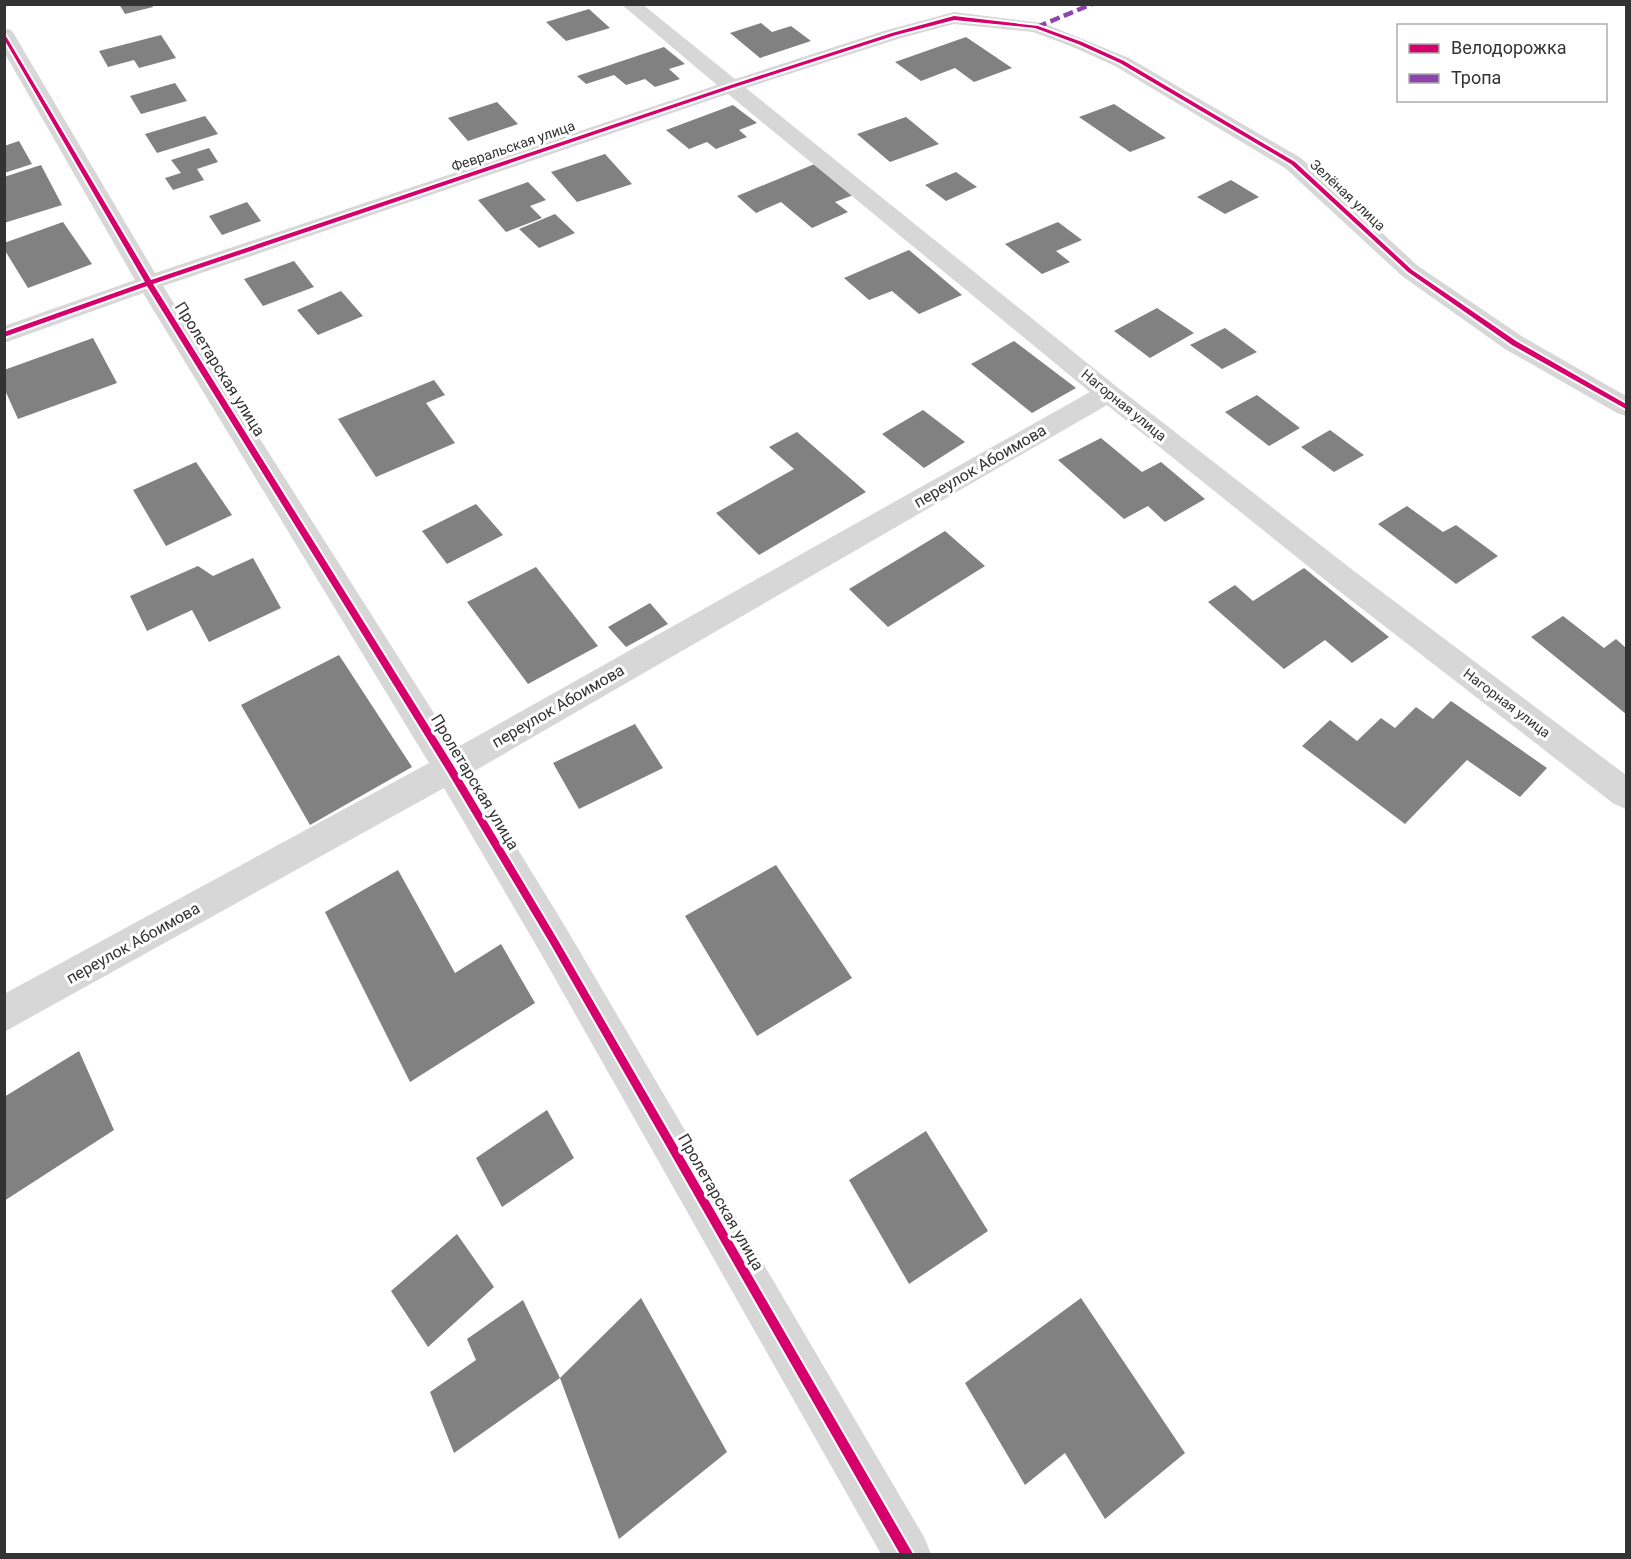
<svg xmlns="http://www.w3.org/2000/svg" width="1631" height="1559" viewBox="0 0 1631 1559" font-family="Roboto,sans-serif">
<rect width="100%" height="100%" fill="#fff"/>
<path fill="#818181" d="M 119,4 L 152,4 L 153,7 L 125,14 Z
M 589,9 L 610,28 L 566,41 L 546,22 Z
M 761,23 L 772,32 L 791,26 L 811,41 L 760,58 L 730,33 Z
M 161,35 L 176,58 L 139,68 L 134,60 L 108,67 L 99,51 Z
M 966,37 L 1012,68 L 974,82 L 955,68 L 921,81 L 895,62 Z
M 664,47 L 685,64 L 669,69 L 680,79 L 655,87 L 645,79 L 626,85 L 614,75 L 586,84 L 577,76 Z
M 175,83 L 187,101 L 141,114 L 130,96 Z
M 497,102 L 518,124 L 468,141 L 448,118 Z
M 1114,104 L 1166,138 L 1130,152 L 1079,117 Z
M 733,105 L 757,123 L 739,130 L 747,137 L 716,149 L 707,142 L 689,149 L 666,130 Z
M 205,116 L 218,134 L 157,153 L 145,134 Z
M 906,117 L 939,144 L 890,162 L 857,134 Z
M 19,141 L 32,164 L 4,173 L 4,146 Z
M 209,148 L 218,162 L 197,169 L 204,180 L 173,190 L 165,178 L 181,173 L 171,160 Z
M 605,154 L 632,184 L 577,202 L 551,172 Z
M 817,163 L 856,194 L 835,202 L 848,212 L 812,228 L 781,202 L 756,213 L 737,196 Z
M 41,165 L 62,205 L 4,223 L 4,177 Z
M 956,172 L 977,187 L 946,201 L 925,185 Z
M 1231,180 L 1259,197 L 1225,214 L 1197,197 Z
M 528,182 L 546,200 L 530,206 L 542,218 L 506,232 L 478,200 Z
M 247,202 L 261,221 L 222,235 L 209,216 Z
M 555,214 L 575,233 L 539,248 L 519,229 Z
M 63,222 L 92,264 L 28,288 L 4,249 L 4,243 Z
M 1058,222 L 1082,240 L 1056,251 L 1070,262 L 1042,274 L 1005,244 Z
M 909,250 L 962,295 L 919,314 L 892,291 L 869,300 L 844,278 Z
M 294,261 L 314,287 L 263,306 L 244,279 Z
M 341,291 L 363,316 L 318,335 L 297,310 Z
M 1157,308 L 1194,333 L 1150,358 L 1114,331 Z
M 1225,328 L 1257,352 L 1222,369 L 1190,345 Z
M 93,338 L 117,383 L 18,419 L 4,388 L 4,370 Z
M 1014,341 L 1076,388 L 1032,413 L 971,364 Z
M 434,380 L 445,395 L 426,403 L 455,443 L 376,477 L 338,419 Z
M 1257,395 L 1300,428 L 1269,446 L 1225,412 Z
M 923,410 L 965,442 L 924,468 L 882,434 Z
M 1330,430 L 1364,455 L 1334,472 L 1301,447 Z
M 797,432 L 866,492 L 759,555 L 716,513 L 794,469 L 769,447 Z
M 1101,438 L 1142,472 L 1161,462 L 1205,499 L 1165,522 L 1148,506 L 1124,519 L 1058,460 Z
M 196,462 L 232,515 L 166,546 L 133,490 Z
M 476,504 L 503,535 L 447,564 L 422,531 Z
M 1407,506 L 1443,532 L 1456,525 L 1498,556 L 1456,584 L 1378,524 Z
M 945,531 L 985,566 L 888,627 L 849,589 Z
M 253,558 L 281,608 L 209,642 L 192,610 L 147,631 L 130,596 L 198,566 L 213,576 Z
M 536,567 L 598,646 L 528,684 L 467,602 Z
M 1304,568 L 1389,637 L 1352,663 L 1325,640 L 1284,669 L 1208,602 L 1235,585 L 1253,601 Z
M 650,603 L 668,624 L 626,647 L 608,627 Z
M 1563,616 L 1604,648 L 1616,639 L 1626,648 L 1626,714 L 1531,637 Z
M 339,655 L 412,767 L 310,825 L 241,705 Z
M 1451,701 L 1547,768 L 1520,797 L 1467,760 L 1405,824 L 1302,746 L 1330,720 L 1357,741 L 1381,718 L 1395,728 L 1416,707 L 1433,719 Z
M 635,724 L 663,768 L 579,809 L 553,763 Z
M 776,865 L 852,978 L 757,1036 L 685,916 Z
M 398,870 L 455,973 L 501,944 L 535,1003 L 410,1082 L 325,912 Z
M 79,1051 L 114,1130 L 4,1201 L 4,1097 Z
M 547,1110 L 574,1158 L 502,1207 L 476,1158 Z
M 926,1131 L 988,1231 L 909,1284 L 849,1180 Z
M 457,1234 L 494,1287 L 428,1347 L 391,1291 Z
M 641,1298 L 727,1452 L 619,1539 L 560,1378 Z
M 1081,1298 L 1185,1453 L 1105,1519 L 1065,1453 L 1025,1485 L 965,1383 Z
M 523,1300 L 560,1378 L 454,1453 L 430,1392 L 476,1360 L 467,1339 Z"/>
<g fill="none" stroke-linecap="round" stroke-linejoin="round">
<path fill="#d7d7d7" fill-rule="evenodd" d="M 621,4 L 642,4 L 735,79 L 887,30 L 954,12 L 1043,23 L 1129,58 L 1301,158 L 1418,266 L 1523,337 L 1626,396 L 1626,416 L 1617,413 L 1505,349 L 1402,276 L 1285,168 L 1115,66 L 1073,47 L 1033,32 L 954,24 L 901,38 L 746,88 L 1117,387 L 1354,571 L 1626,775 L 1626,809 L 1614,804 L 1334,587 L 1107,405 L 471,773 L 566,928 L 924,1537 L 931,1554 L 881,1554 L 540,952 L 444,788 L 4,1032 L 4,994 L 429,763 L 143,293 L 4,343 L 4,326 L 135,280 L 4,52 L 4,28 L 11,30 L 14,34 L 155,273 L 717,85 ZM 728,94 L 1090,392 L 456,748 L 163,286 Z"/>
<path stroke="#8e44ad" stroke-width="4.5" stroke-dasharray="10 4.5" stroke-linecap="butt" d="M 1037,27 L 1092,4"/>
<defs>
<path id="cycleway" d="M 954,16 L 1038,26 L 1082,42 L 1124,61 L 1295,162 L 1412,270 L 1516,341 L 1626,404 L 1626,409 L 1512,345 L 1408,272 L 1291,164 L 1120,63 L 1078,44 L 1035,28 L 954,20 L 896,35 L 735,87 L 153,284 L 453,765 L 556,937 L 913,1554 L 900,1554 L 550,943 L 447,771 L 147,286 L 4,337 L 4,332 L 145,282 L 4,39 L 4,33 L 151,280 L 731,85 L 892,33 Z"/>
</defs>
<use href="#cycleway" stroke="#fff" stroke-width="4"/>
<use href="#cycleway" fill="#d6006c" fill-rule="evenodd"/>
</g>
<g text-anchor="middle" dominant-baseline="central" stroke-width="6" stroke-linejoin="round" paint-order="stroke">
<g font-size="14" fill="#333" stroke="#fff">
<text transform="translate(513 146) rotate(-19)">Февральская улица</text>
<text transform="translate(1348 195) rotate(43)">Зелёная улица</text>
<text transform="translate(1124 405) rotate(39)">Нагорная улица</text>
<text transform="translate(1507 703) rotate(37)">Нагорная улица</text>
</g>
<g font-size="16" fill="#333" stroke="#fff">
<text transform="translate(220 369) rotate(58)">Пролетарская улица</text>
<text transform="translate(980 466) rotate(-30)">переулок Абоимова</text>
<text transform="translate(558 706) rotate(-30)">переулок Абоимова</text>
<text transform="translate(475 782) rotate(59)">Пролетарская улица</text>
<text transform="translate(133 943) rotate(-29)">переулок Абоимова</text>
<text transform="translate(721 1202) rotate(60)">Пролетарская улица</text>
</g>
</g>
<rect width="1631" height="1559" fill="none" stroke="#333333" stroke-width="12"/>
<rect x="1397" y="24" width="210" height="78" fill="#ffffff" stroke="#adadad" stroke-width="1.5"/>
<rect x="1409" y="44" width="30" height="9" fill="#d6006c" stroke="#adadad" stroke-width="1.5"/>
<text x="1451" y="54" font-size="18" fill="#333333">Велодорожка</text>
<rect x="1409" y="74" width="30" height="9" fill="#8e44ad" stroke="#adadad" stroke-width="1.5"/>
<text x="1451" y="84" font-size="18" fill="#333333">Тропа</text>
</svg>
